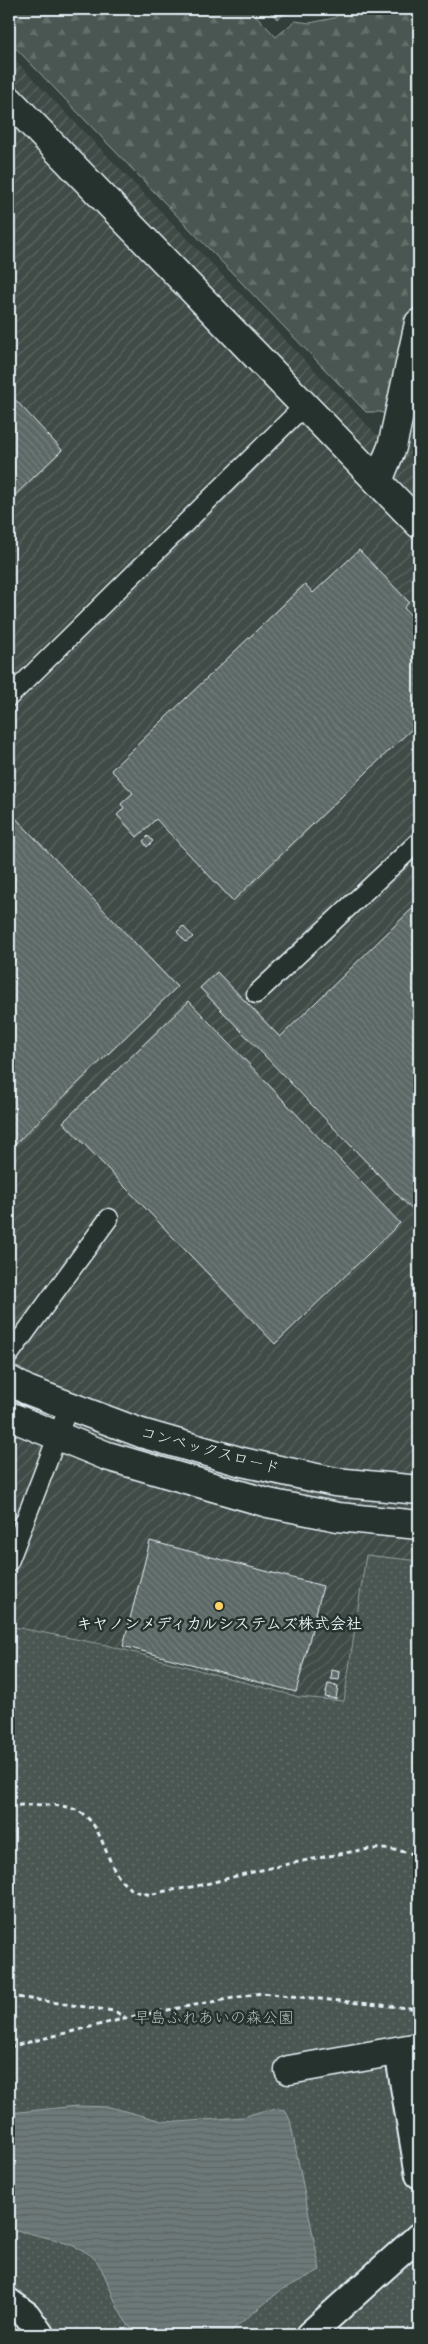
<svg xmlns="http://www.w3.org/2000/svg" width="428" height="2344" viewBox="0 0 428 2344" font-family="'Balsamiq Sans','Klee One',sans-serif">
<defs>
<pattern id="industrial-furrows" width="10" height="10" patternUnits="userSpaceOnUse" patternTransform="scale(1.25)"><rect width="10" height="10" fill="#3f4b46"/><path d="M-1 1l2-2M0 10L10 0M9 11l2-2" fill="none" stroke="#5b6561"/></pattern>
<pattern id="forest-firs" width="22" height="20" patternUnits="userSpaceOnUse" patternTransform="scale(1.25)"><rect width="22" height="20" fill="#495651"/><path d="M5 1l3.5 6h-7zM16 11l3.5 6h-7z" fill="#636f6b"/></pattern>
<pattern id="park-dots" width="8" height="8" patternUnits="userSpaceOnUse" patternTransform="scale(1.25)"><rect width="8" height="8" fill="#495651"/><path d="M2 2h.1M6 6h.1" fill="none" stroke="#636f6b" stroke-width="1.8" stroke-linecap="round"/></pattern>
<pattern id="water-rules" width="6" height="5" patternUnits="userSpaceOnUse" patternTransform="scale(1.25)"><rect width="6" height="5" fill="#6d7978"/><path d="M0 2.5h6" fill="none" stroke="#5b6363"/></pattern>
<pattern id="building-back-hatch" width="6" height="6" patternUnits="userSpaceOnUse" patternTransform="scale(1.25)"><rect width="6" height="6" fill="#5c6865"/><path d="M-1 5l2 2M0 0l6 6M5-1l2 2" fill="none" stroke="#737e7c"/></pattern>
</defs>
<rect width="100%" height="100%" fill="#323e39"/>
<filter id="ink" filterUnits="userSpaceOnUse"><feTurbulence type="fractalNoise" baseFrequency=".02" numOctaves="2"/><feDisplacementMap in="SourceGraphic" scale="10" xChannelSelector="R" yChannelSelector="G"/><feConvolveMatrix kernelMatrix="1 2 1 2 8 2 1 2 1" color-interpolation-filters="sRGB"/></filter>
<g filter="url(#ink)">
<path fill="url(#industrial-furrows)" d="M 9,54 L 402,461 L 419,417 L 419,1561 L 366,1555 L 344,1701 L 299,1697 L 106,1645 L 9,1626 Z"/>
<path fill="url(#forest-firs)" stroke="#98a4a4" d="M 9,9 L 250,9 L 276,37 L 295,21 L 310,23 L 334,18 L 347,9 L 419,9 L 419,403 L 408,434 L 381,412 L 366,412 L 9,41 Z"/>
<path fill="url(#park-dots)" stroke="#98a4a4" d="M 366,1555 L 419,1561 L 419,2335 L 9,2335 L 9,1626 L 106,1645 L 299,1697 L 344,1701 Z"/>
<path fill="url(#water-rules)" stroke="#9ea9ab" d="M 267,9 L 331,9 C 317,16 312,12 299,11 C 291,10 283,15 277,19 Z
M 77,2106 L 110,2107 L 162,2121 L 178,2122 L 243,2117 L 262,2111 L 279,2109 L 285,2110 L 290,2120 L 320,2270 L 280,2291 L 226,2335 L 138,2335 C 111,2314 110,2268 89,2254 C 69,2240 32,2235 9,2228 L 9,2113 Z"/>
<path fill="url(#building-back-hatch)" stroke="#e8f1f8" d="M 9,393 L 62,450 L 9,501 Z
M 359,550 L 409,602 L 404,608 L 419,624 L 419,722 L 233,901 L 156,819 L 137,837 L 117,815 L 124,808 L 121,804 L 133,793 L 111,770 L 305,584 L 313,593 Z
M 9,811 L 177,987 L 9,1150 Z
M 148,836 L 153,841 L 147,847 L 143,841 Z
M 419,902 L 419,1217 L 200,988 L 217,972 L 280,1037 Z
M 183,926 L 193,937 L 186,942 L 177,932 Z
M 189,1001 L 400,1223 L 275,1344 L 63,1122 Z
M 9,1246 L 14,1251 L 9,1256 Z
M 150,1541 L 323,1586 L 296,1692 L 123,1646 Z
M 332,1670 L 340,1672 L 339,1680 L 331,1679 Z
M 328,1684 L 338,1686 L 336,1699 L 325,1697 Z"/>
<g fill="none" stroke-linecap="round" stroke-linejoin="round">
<defs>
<path id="service" d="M 9,697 L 305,405
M 256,994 L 419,841
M 9,1355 L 109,1218
M 9,1562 L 69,1406"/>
<path id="pedestrian" d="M 398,2051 L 419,2175
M 9,2302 L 27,2315 L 41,2335
M 309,2335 L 419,2236"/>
<path id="minor" d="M 378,481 L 392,447 L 419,323
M 289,2070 L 419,2047"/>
<path id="tertiary" d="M 9,100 L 419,524
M 9,1380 L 27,1390 L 141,1433 L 242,1462 L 335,1482 L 419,1490
M 9,1416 L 107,1456 L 268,1503 L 338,1517 L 419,1525"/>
</defs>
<use href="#service" stroke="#e8f1f8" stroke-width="21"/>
<use href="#pedestrian" stroke="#e8f1f8" stroke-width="30"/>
<use href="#minor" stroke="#e8f1f8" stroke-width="31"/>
<use href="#tertiary" stroke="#e8f1f8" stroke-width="31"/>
<path stroke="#e8f1f8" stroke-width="3" stroke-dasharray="5 4" stroke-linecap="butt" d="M 9,1805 C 30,1806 61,1801 80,1812 C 112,1831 103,1889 147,1894 C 153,1895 160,1892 166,1891 C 188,1888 208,1884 229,1878 C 259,1870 288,1864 318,1858 C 337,1855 355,1850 374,1849 C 390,1848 405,1852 419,1855
M 9,1996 L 114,2011 L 125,2017
M 9,2047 L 135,2016 L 261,1993 L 419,2009"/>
<use href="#service" stroke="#26332d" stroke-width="18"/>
<use href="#pedestrian" stroke="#26332d" stroke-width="26"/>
<use href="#minor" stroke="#26332d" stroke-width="28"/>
<use href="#tertiary" stroke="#26332d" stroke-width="28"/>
</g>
</g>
<circle fill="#ffd166" stroke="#26332d" stroke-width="2" cx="219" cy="1606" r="5"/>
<g text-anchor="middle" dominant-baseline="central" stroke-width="5" stroke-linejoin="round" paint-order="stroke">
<g font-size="16" fill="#e8f1f8" stroke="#26332d">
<text transform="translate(210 1451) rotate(15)">コンベックスロード</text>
</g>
<g font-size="16" font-weight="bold" fill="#e8f1f8" stroke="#26332d">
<text x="219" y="1624">キヤノンメディカルシステムズ株式会社</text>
</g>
<g font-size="16" fill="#b0bbbe" stroke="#26332d">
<text x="214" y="2018">早島ふれあいの森公園</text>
</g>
</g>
<rect width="428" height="2344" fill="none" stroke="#26332d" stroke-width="30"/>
<rect x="15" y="15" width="398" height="2314" fill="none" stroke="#e8f1f8" stroke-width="2" filter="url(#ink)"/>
</svg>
